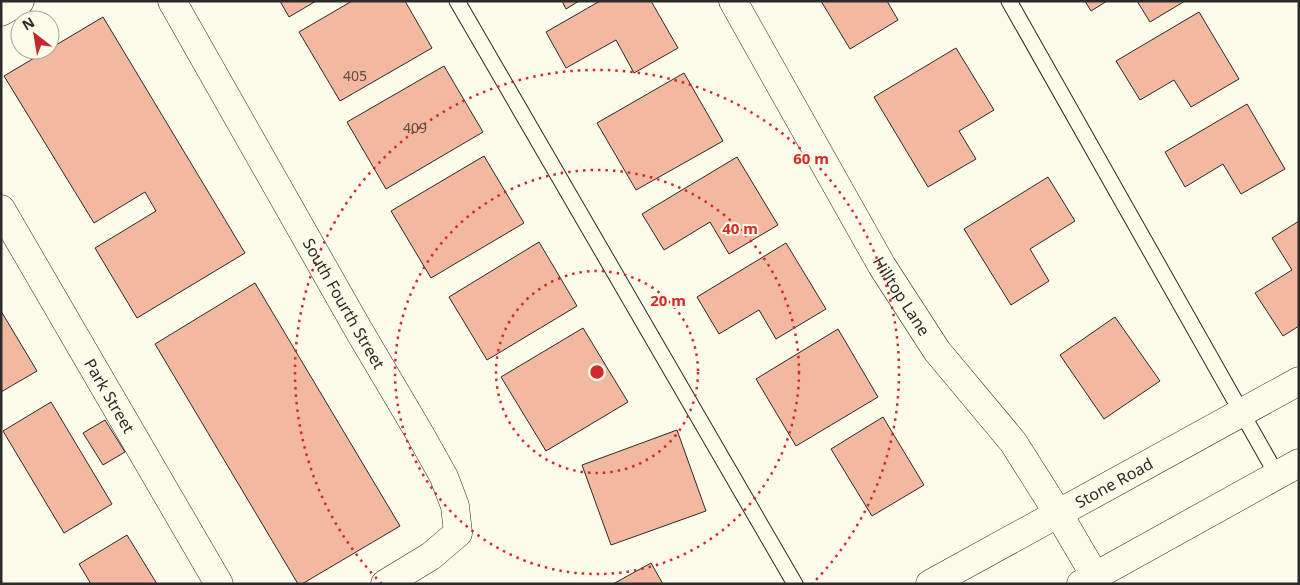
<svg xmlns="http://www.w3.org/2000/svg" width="1300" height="585" viewBox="0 0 1300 585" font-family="'Noto Sans',sans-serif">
<rect width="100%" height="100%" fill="#fdfbea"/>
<path fill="#f2b8a0" stroke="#2b2b2b" d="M 280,1 L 316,1 L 289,17 Z
M 352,1 L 405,1 L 432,48 L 340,101 L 299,32 Z
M 562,1 L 579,1 L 566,9 Z
M 600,1 L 651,1 L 678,48 L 634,73 L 616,40 L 566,68 L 546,32 Z
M 821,1 L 887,1 L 898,20 L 850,49 Z
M 1085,1 L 1107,1 L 1091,11 Z
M 1137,1 L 1185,1 L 1150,22 Z
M 1199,12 L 1239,79 L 1191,107 L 1174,80 L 1140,100 L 1116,61 Z
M 103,17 L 245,253 L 137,318 L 95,248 L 156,211 L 145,192 L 94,223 L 4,76 Z
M 956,48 L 994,110 L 959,131 L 976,159 L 928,187 L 874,97 Z
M 444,66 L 483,132 L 386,189 L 347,122 Z
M 684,73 L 723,141 L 636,190 L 597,123 Z
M 1247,104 L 1285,169 L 1241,194 L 1223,164 L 1185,187 L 1165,152 Z
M 484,156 L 524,223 L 431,278 L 391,211 Z
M 737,157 L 778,225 L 729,254 L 710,222 L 664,250 L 642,214 Z
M 1048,177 L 1075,221 L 1030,249 L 1049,281 L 1011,305 L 964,229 Z
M 1299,221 L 1299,326 L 1283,336 L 1255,293 L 1292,270 L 1272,238 Z
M 539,242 L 577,306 L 487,360 L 449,297 Z
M 786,243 L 826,309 L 776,339 L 759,310 L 719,334 L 697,297 Z
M 255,283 L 400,526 L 302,584 L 298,584 L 155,344 Z
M 1,311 L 37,371 L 1,392 Z
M 1115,317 L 1160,381 L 1104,419 L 1060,355 Z
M 583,328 L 628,402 L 546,451 L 501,377 Z
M 838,329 L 878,397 L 796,446 L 756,379 Z
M 51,402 L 112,504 L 64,533 L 3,431 Z
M 883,417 L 924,485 L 872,516 L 831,449 Z
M 105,420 L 125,452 L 103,465 L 83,433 Z
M 677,430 L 706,511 L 611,545 L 582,465 Z
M 127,535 L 157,584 L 91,584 L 79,564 Z
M 651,563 L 663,584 L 613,584 Z"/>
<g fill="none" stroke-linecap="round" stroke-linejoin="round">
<defs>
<path id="service" d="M 457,1 L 795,584
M 1009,1 L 1277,475"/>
<g id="minor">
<path id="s1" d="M 172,1 L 358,329 L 420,434 L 444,477 L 455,506 L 458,533 L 431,556 L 385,584"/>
<path id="s2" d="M 733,1 L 882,266 L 937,351 L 1013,442 L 1058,513 L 1095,576"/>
<path d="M 1,12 L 20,1"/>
<path id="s3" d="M 1,209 L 219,584"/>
</g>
<g id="secondary">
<path id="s4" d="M 930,584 L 1299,381"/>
<path d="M 1081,584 L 1299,463"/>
</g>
</defs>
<use href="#service" stroke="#2b2b2b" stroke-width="17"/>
<use href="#minor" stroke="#2b2b2b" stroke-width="29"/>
<use href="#secondary" stroke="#2b2b2b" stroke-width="29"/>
<use href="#service" stroke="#fdfbea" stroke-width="15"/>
<use href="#minor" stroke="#fdfbea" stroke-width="28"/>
<use href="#secondary" stroke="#fdfbea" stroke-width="28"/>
</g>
<g fill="none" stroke="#d62828" stroke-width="2.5" stroke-dasharray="2.5 5">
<circle cx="597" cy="372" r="101"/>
<circle cx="597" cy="372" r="202"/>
<path d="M382 584A302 302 0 1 1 812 584"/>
</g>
<g text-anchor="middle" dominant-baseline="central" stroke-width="4" stroke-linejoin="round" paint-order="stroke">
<g font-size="14" fill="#5d4e48">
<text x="355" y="75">405</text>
<text x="415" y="127">409</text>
</g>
<g font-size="16" fill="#2b2b2b" stroke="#fdfbea">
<text stroke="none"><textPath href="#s2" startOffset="340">Hilltop Lane</textPath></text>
<text stroke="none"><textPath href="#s1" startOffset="348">South Fourth Street</textPath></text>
<text stroke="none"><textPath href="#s3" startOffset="216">Park Street</textPath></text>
<text stroke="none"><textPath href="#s4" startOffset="210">Stone Road</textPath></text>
</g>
</g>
<circle cx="597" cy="372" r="8" fill="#d62828" stroke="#fdfbea" stroke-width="2.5"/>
<g font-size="15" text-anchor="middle" font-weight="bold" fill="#d62828" stroke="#fdfbea" stroke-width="4" stroke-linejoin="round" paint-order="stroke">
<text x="811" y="164">60 m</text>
<text x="740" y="234">40 m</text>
<text x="668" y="306">20 m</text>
</g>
<rect width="1300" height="585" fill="none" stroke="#2b2b2b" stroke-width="5"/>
<g transform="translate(35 35) rotate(329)"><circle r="24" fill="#fdfbea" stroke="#a9a89e"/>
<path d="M0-4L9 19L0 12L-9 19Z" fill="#c62828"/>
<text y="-8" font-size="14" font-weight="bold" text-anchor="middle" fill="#2b2b2b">N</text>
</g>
</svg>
